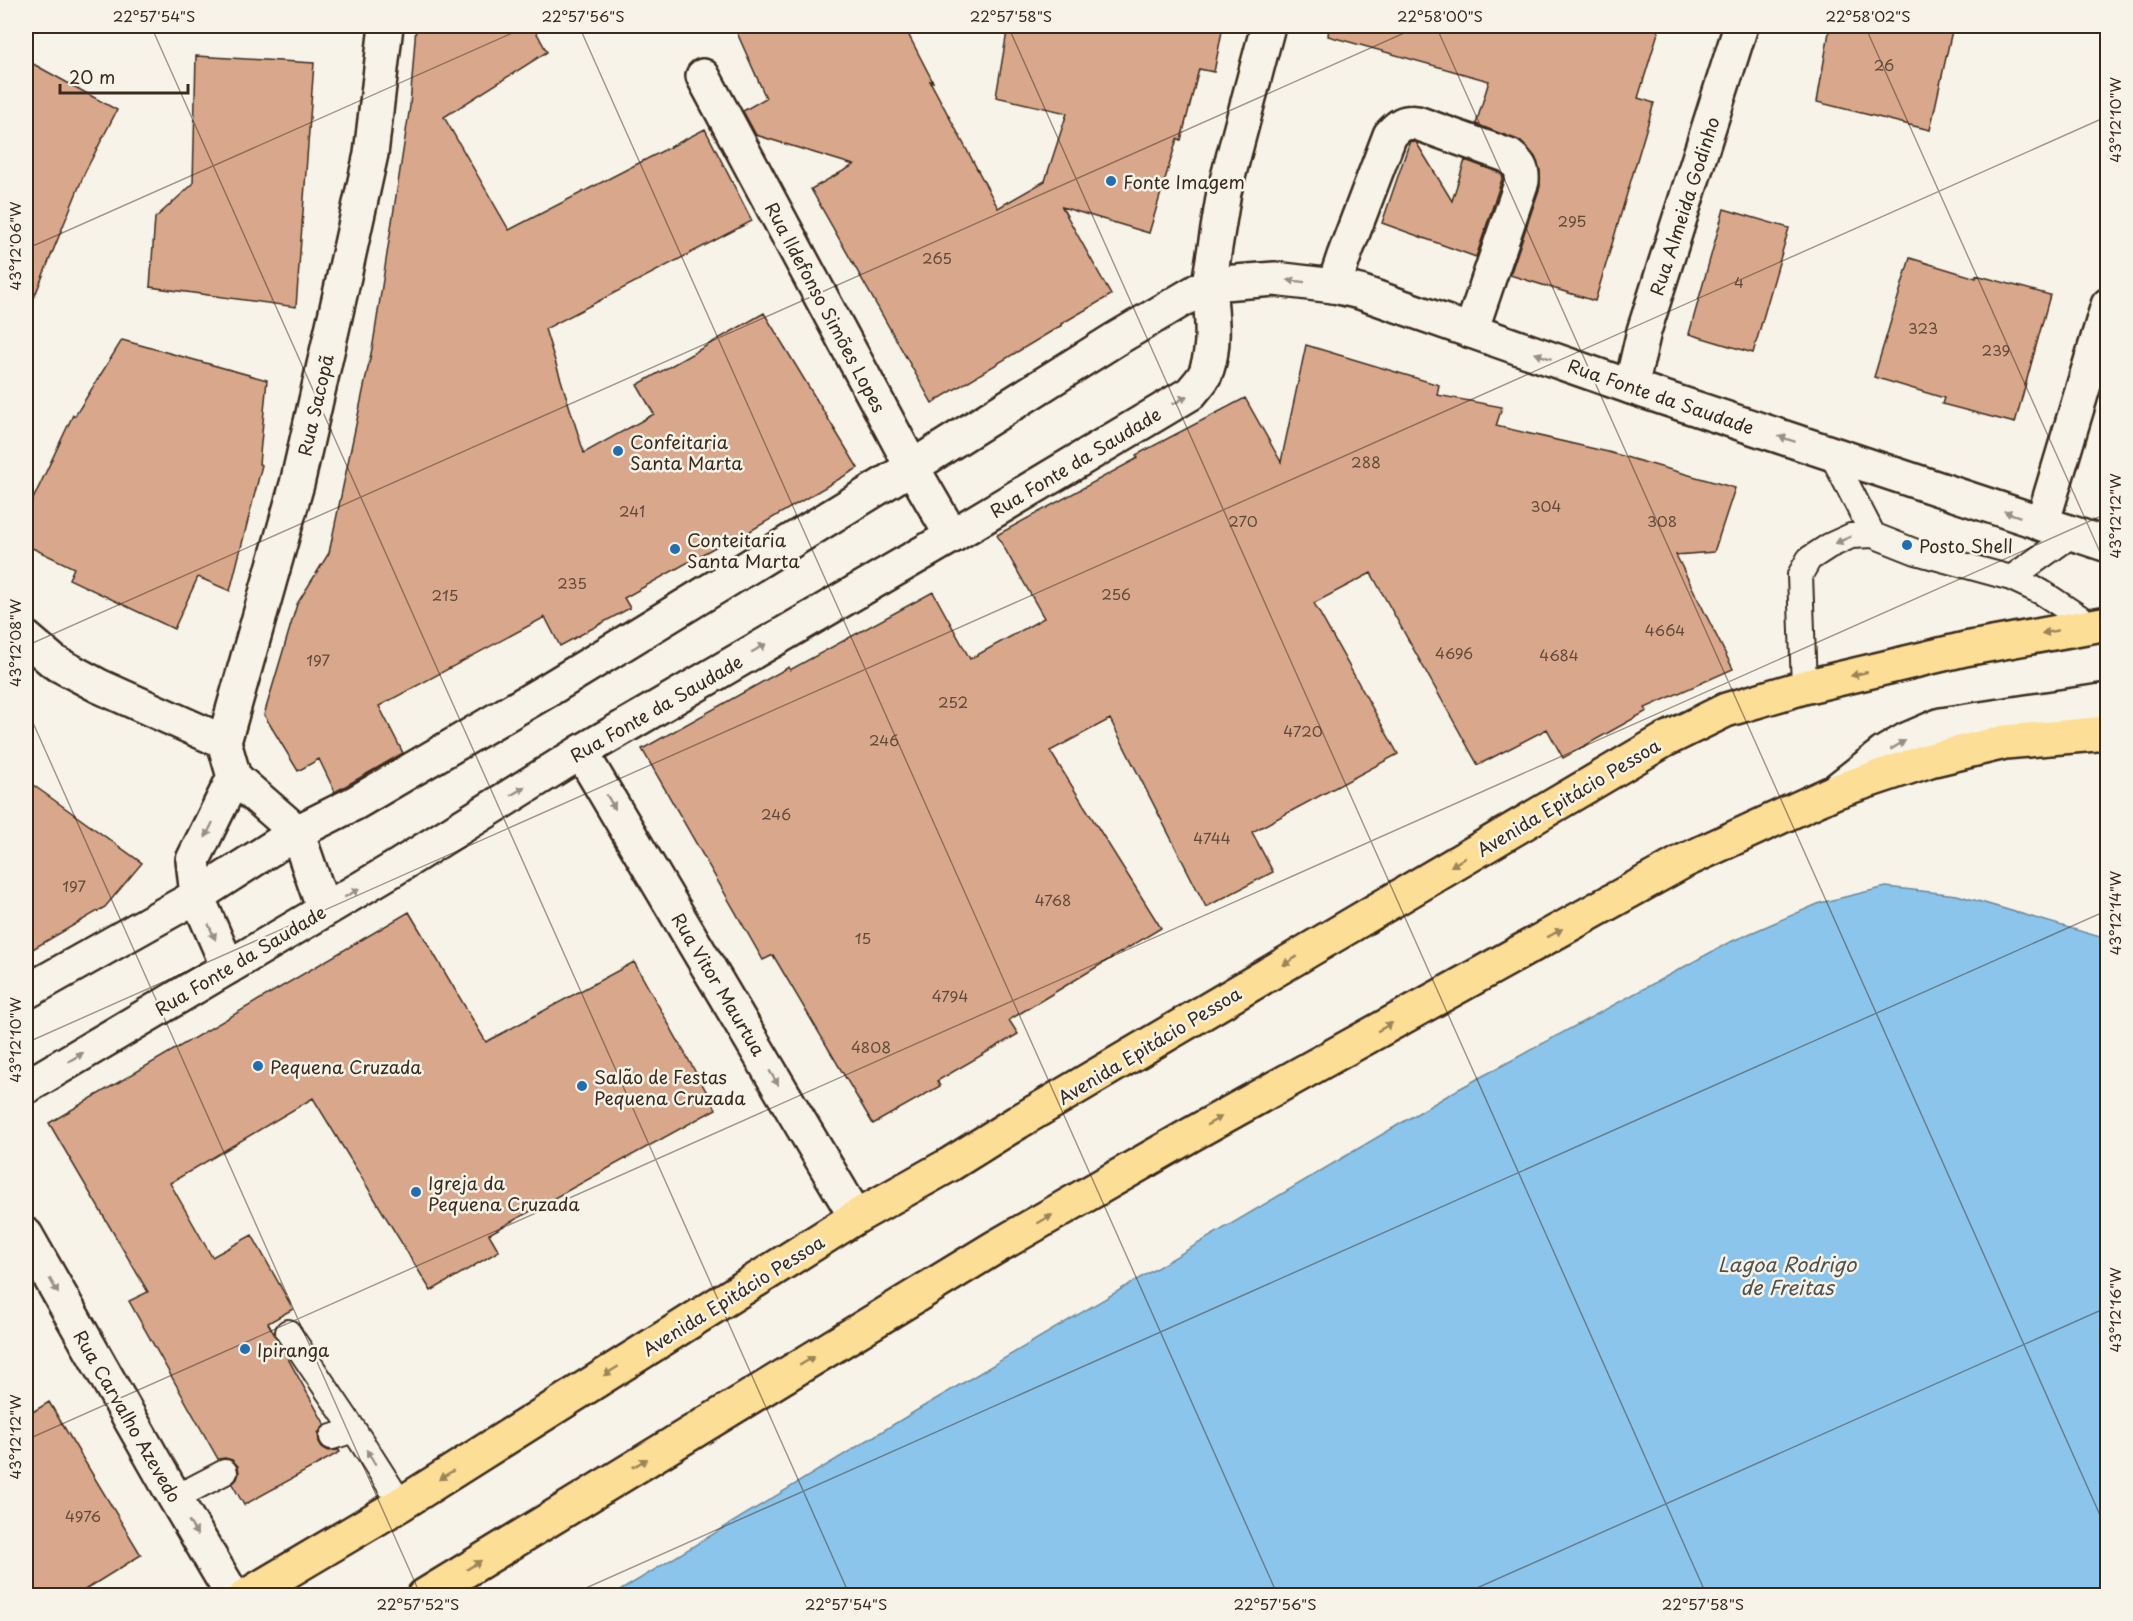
<svg xmlns="http://www.w3.org/2000/svg" width="2133" height="1621" viewBox="0 0 2133 1621" font-family="'Playpen Sans',sans-serif">
<rect width="100%" height="100%" fill="#f7f3e8"/>
<filter id="ink" filterUnits="userSpaceOnUse"><feTurbulence type="fractalNoise" baseFrequency=".0167" numOctaves="2"/><feDisplacementMap in="SourceGraphic" scale="12" xChannelSelector="R" yChannelSelector="G"/><feConvolveMatrix kernelMatrix="1 2 1 2 8 2 1 2 1" color-interpolation-filters="sRGB"/></filter>
<g filter="url(#ink)">
<path fill="#b2e3a3" stroke="#768660" stroke-width="1.5" d="M 2107,86 L 2107,168 L 2099,145 Z"/>
<path fill="#8cc5eb" stroke="#6c8799" stroke-width="1.5" d="M 1886,887 L 1957,895 L 2107,939 L 2107,1595 L 613,1595 L 919,1409 L 1457,1090 L 1728,943 L 1820,903 Z"/>
<path fill="#d9a88c" stroke="#3b2a1e" stroke-width="1.5" d="M 416,26 L 533,26 L 547,52 L 444,117 L 509,230 L 705,129 L 752,221 L 545,329 L 584,453 L 654,414 L 637,385 L 764,313 L 858,468 L 728,544 L 726,541 L 624,598 L 630,608 L 560,646 L 545,617 L 379,706 L 403,753 L 335,792 L 319,759 L 298,771 L 264,715 L 297,604 L 329,553 L 373,344 L 410,106 Z
M 734,26 L 904,26 L 933,82 L 930,81 L 998,208 L 1045,181 L 1067,113 L 996,97 L 1008,26 L 1223,26 L 1214,72 L 1199,69 L 1181,140 L 1177,139 L 1149,233 L 1062,207 L 1111,295 L 1061,324 L 1062,325 L 932,403 L 811,189 L 854,165 L 756,135 L 743,111 L 766,98 Z
M 1329,26 L 1660,26 L 1638,98 L 1654,103 L 1595,301 L 1510,275 L 1540,187 L 1540,171 L 1535,157 L 1521,142 L 1476,124 L 1489,81 L 1328,36 Z
M 1830,26 L 1953,26 L 1930,130 L 1817,102 Z
M 196,56 L 314,63 L 296,307 L 150,287 L 155,218 L 193,184 Z
M 26,60 L 117,110 L 85,172 L 27,315 L 26,315 Z
M 1410,141 L 1416,142 L 1452,201 L 1465,160 L 1500,173 L 1503,176 L 1476,257 L 1382,223 Z
M 1724,209 L 1789,228 L 1753,353 L 1689,334 Z
M 1910,258 L 1976,278 L 1976,275 L 2050,295 L 2015,423 L 1942,404 L 1944,398 L 1874,377 Z
M 122,340 L 267,380 L 259,464 L 262,465 L 230,591 L 198,577 L 174,629 L 69,579 L 74,568 L 26,545 L 26,514 L 73,415 L 75,416 Z
M 1306,345 L 1439,385 L 1437,395 L 1502,407 L 1496,426 L 1608,452 L 1735,488 L 1714,552 L 1676,555 L 1733,669 L 1645,708 L 1647,711 L 1563,758 L 1547,729 L 1478,765 L 1371,573 L 1314,603 L 1398,754 L 1252,832 L 1273,872 L 1206,907 L 1110,719 L 1050,751 L 1161,928 L 1009,1020 L 1018,1034 L 937,1081 L 940,1086 L 873,1124 L 773,955 L 763,960 L 642,749 L 789,667 L 790,670 L 933,592 L 970,659 L 1044,618 L 997,535 L 1138,458 L 1136,455 L 1245,398 L 1281,462 Z
M 26,780 L 142,863 L 105,907 L 26,953 Z
M 409,912 L 486,1042 L 634,962 L 716,1109 L 489,1234 L 499,1251 L 431,1291 L 313,1098 L 170,1183 L 212,1257 L 252,1235 L 293,1309 L 268,1323 L 325,1425 L 318,1433 L 319,1442 L 322,1447 L 328,1451 L 339,1450 L 340,1452 L 244,1505 L 232,1484 L 237,1479 L 239,1473 L 238,1466 L 232,1460 L 225,1458 L 218,1459 L 129,1301 L 148,1292 L 49,1123 Z
M 49,1402 L 141,1555 L 75,1596 L 26,1596 L 26,1416 Z"/>
<g fill="none" stroke-linecap="round" stroke-linejoin="round">
<defs>
<path id="lane" d="M 1831,453 L 1873,535
M 2011,578 L 2073,534
M 1804,687 L 1800,575 L 1809,559 L 1829,546 L 1851,536 L 1873,535 L 1916,552 L 2011,578 L 2043,593 L 2091,625
M 288,1332 L 354,1430
M 332,1437 L 354,1430 L 401,1504
M 175,1498 L 225,1472"/>
<path id="street" d="M 703,76 L 912,467 L 952,536
M 1209,284 L 1224,192 L 1268,26
M 1334,286 L 1344,256 L 1390,135 C 1399,125 1404,121 1417,123 L 1509,156 C 1519,164 1523,169 1522,181 L 1471,331
M 1631,387 L 1644,331 L 1741,26
M 2042,524 L 2108,305
M 26,638 L 54,662 L 99,686 L 224,742
M 581,752 L 856,1217
M 324,910 L 297,832 L 234,777 L 224,742 L 297,484 L 339,299 L 371,154 L 386,26
M 228,967 L 197,896 L 193,860 L 234,777"/>
<path id="secondary" d="M 1838,789 L 1884,753 L 1906,740 L 1941,725 L 2108,700
M 26,992 L 197,896 L 297,832 L 355,803 L 551,688 L 912,467 L 1114,340 L 1209,284 L 1275,279 L 1334,286 L 1360,292 L 1631,387 L 2108,545
M 26,1087 L 392,870 L 581,752 L 952,536 L 1191,393 C 1196,386 1205,378 1207,369 C 1216,342 1211,312 1209,284
M 26,1235 L 175,1498 L 233,1596"/>
<path id="highway" d="M 246,1596 L 401,1504 L 856,1217 L 949,1165 L 1018,1122 L 1663,741 L 1726,710 L 1804,687 L 1965,649 L 2108,623
M 424,1596 L 994,1248 L 1192,1134 L 1684,861 L 1834,792 L 1930,760 L 2005,742 L 2108,733"/>
</defs>
<use href="#lane" stroke="#3b2a1e" stroke-width="28"/>
<use href="#street" stroke="#3b2a1e" stroke-width="38"/>
<use href="#secondary" stroke="#3b2a1e" stroke-width="38"/>
<use href="#highway" stroke="#3b2a1e" stroke-width="38"/>
<use href="#lane" stroke="#f7f3e8" stroke-width="24"/>
<use href="#street" stroke="#f7f3e8" stroke-width="33"/>
<use href="#secondary" stroke="#f7f3e8" stroke-width="33"/>
<use href="#highway" stroke="#fcde96" stroke-width="33"/>
</g>
<defs><path id="oneway-solid" d="M-6-.8H1V-3.2L6.5 0L1 3.2V.8H-6Z" transform="scale(1.5)"/></defs>
<g fill="#998e83">
<use href="#oneway-solid" transform="translate(1296 281) rotate(-173)"/>
<use href="#oneway-solid" transform="translate(1543 356) rotate(-161)"/>
<use href="#oneway-solid" transform="translate(1180 400) rotate(-31)"/>
<use href="#oneway-solid" transform="translate(1787 439) rotate(-162)"/>
<use href="#oneway-solid" transform="translate(2012 514) rotate(-161)"/>
<use href="#oneway-solid" transform="translate(1843 540) rotate(156)"/>
<use href="#oneway-solid" transform="translate(759 648) rotate(-30)"/>
<use href="#oneway-solid" transform="translate(1898 745) rotate(-31)"/>
<use href="#oneway-solid" transform="translate(518 791) rotate(-32)"/>
<use href="#oneway-solid" transform="translate(611 802) rotate(59)"/>
<use href="#oneway-solid" transform="translate(209 830) rotate(116)"/>
<use href="#oneway-solid" transform="translate(352 893) rotate(-30)"/>
<use href="#oneway-solid" transform="translate(212 932) rotate(66)"/>
<use href="#oneway-solid" transform="translate(76 1057) rotate(-31)"/>
<use href="#oneway-solid" transform="translate(774 1078) rotate(59)"/>
<use href="#oneway-solid" transform="translate(54 1286) rotate(60)"/>
<use href="#oneway-solid" transform="translate(371 1457) rotate(-122)"/>
<use href="#oneway-solid" transform="translate(193 1528) rotate(59)"/>
</g>
<g fill="#9c845a">
<use href="#oneway-solid" transform="translate(2050 632) rotate(169)"/>
<use href="#oneway-solid" transform="translate(1859 674) rotate(166)"/>
<use href="#oneway-solid" transform="translate(1458 862) rotate(149)"/>
<use href="#oneway-solid" transform="translate(1555 933) rotate(-29)"/>
<use href="#oneway-solid" transform="translate(1290 961) rotate(149)"/>
<use href="#oneway-solid" transform="translate(1385 1027) rotate(-29)"/>
<use href="#oneway-solid" transform="translate(1214 1121) rotate(-29)"/>
<use href="#oneway-solid" transform="translate(1045 1219) rotate(-30)"/>
<use href="#oneway-solid" transform="translate(807 1361) rotate(-31)"/>
<use href="#oneway-solid" transform="translate(611 1371) rotate(148)"/>
<use href="#oneway-solid" transform="translate(640 1463) rotate(-31)"/>
<use href="#oneway-solid" transform="translate(446 1475) rotate(148)"/>
<use href="#oneway-solid" transform="translate(474 1565) rotate(-32)"/>
</g>
</g>
<path fill="none" stroke="#3b2a1e" stroke-width="1.5" stroke-opacity="0.45" d="M 151,26 L 850,1596M 579,26 L 1278,1596M 1008,26 L 1707,1596M 1436,26 L 2108,1533M 1865,26 L 2108,570M 26,249 L 528,26M 26,646 L 1420,26M 26,707 L 421,1596M 26,1043 L 2108,116M 26,1440 L 2108,513M 568,1596 L 2108,910M 1459,1596 L 2108,1307"/>
<g fill="#1f6fb2" stroke="#f7f3e8" stroke-width="2">
<circle cx="1111" cy="181" r="6"/>
<circle cx="618" cy="451" r="6"/>
<circle cx="1907" cy="545" r="6"/>
<circle cx="675" cy="549" r="6"/>
<circle cx="258" cy="1066" r="6"/>
<circle cx="582" cy="1086" r="6"/>
<circle cx="416" cy="1192" r="6"/>
<circle cx="245" cy="1349" r="6"/>
</g>
<g text-anchor="middle" dominant-baseline="central" stroke-width="5" stroke-linejoin="round" paint-order="stroke">
<g font-size="15" fill="#624a3a">
<text x="1884" y="64">26</text>
<text x="1572" y="220">295</text>
<text x="937" y="257">265</text>
<text x="1739" y="281">4</text>
<text x="1923" y="327">323</text>
<text x="1996" y="349">239</text>
<text x="1366" y="461">288</text>
<text x="1546" y="505">304</text>
<text x="632" y="510">241</text>
<text x="1243" y="520">270</text>
<text x="1662" y="520">308</text>
<text x="572" y="582">235</text>
<text x="1116" y="593">256</text>
<text x="445" y="594">215</text>
<text x="1665" y="629">4664</text>
<text x="1454" y="652">4696</text>
<text x="1559" y="654">4684</text>
<text x="318" y="659">197</text>
<text x="953" y="701">252</text>
<text x="1303" y="730">4720</text>
<text x="884" y="739">246</text>
<text x="776" y="813">246</text>
<text x="1212" y="837">4744</text>
<text x="74" y="885">197</text>
<text x="1053" y="899">4768</text>
<text x="863" y="937">15</text>
<text x="950" y="995">4794</text>
<text x="871" y="1046">4808</text>
<text x="83" y="1515">4976</text>
</g>
<g font-size="18" fill="#3b2a1e" stroke="#f7f3e8" text-anchor="start">
<text x="1123" y="181">Fonte Imagem</text>
<text x="630" y="441">Confeitaria<tspan x="630" dy="21">Santa Marta</tspan></text>
<text x="687" y="539">Conteitaria<tspan x="687" dy="21">Santa Marta</tspan></text>
<text x="1919" y="545">Posto Shell</text>
<text x="270" y="1066">Pequena Cruzada</text>
<text x="594" y="1076">Salão de Festas<tspan x="594" dy="21">Pequena Cruzada</tspan></text>
<text x="428" y="1182">Igreja da<tspan x="428" dy="21">Pequena Cruzada</tspan></text>
<text x="257" y="1349">Ipiranga</text>
</g>
<g font-size="18" fill="#3b2a1e" stroke="#f7f3e8">
<text transform="translate(1684 206) rotate(-72)">Rua Almeida Godinho</text>
<text transform="translate(826 307) rotate(62)">Rua Ildefonso Simões Lopes</text>
<text transform="translate(1661 396) rotate(19)">Rua Fonte da Saudade</text>
<text transform="translate(315 405) rotate(-77)">Rua Sacopã</text>
<text transform="translate(1075 462) rotate(-31)">Rua Fonte da Saudade</text>
<text transform="translate(656 708) rotate(-30)">Rua Fonte da Saudade</text>
<text transform="translate(1568 797) rotate(-31)">Avenida Epitácio Pessoa</text>
<text transform="translate(240 960) rotate(-31)">Rua Fonte da Saudade</text>
<text transform="translate(719 984) rotate(59)">Rua Vitor Maurtua</text>
<text transform="translate(1149 1045) rotate(-31)">Avenida Epitácio Pessoa</text>
<text transform="translate(733 1295) rotate(-32)">Avenida Epitácio Pessoa</text>
<text transform="translate(128 1416) rotate(60)">Rua Carvalho Azevedo</text>
</g>
<g font-size="20" font-style="italic" fill="#4f5151" stroke="#f7f3e8">
<text x="1787" y="1264">Lagoa Rodrigo<tspan x="1787" dy="23">de Freitas</tspan></text>
</g>
</g>
<rect width="2133" height="1621" fill="none" stroke="#f7f3e8" stroke-width="66"/>
<path d="M60 84v9h128v-9" fill="none" stroke="#3b2a1e" stroke-width="3"/>
<text x="69" y="84" font-size="18" fill="#3b2a1e" stroke="#f7f3e8" stroke-width="4.5" paint-order="stroke">20 m</text>
<rect x="33" y="33" width="2067" height="1555" fill="none" stroke="#3b2a1e" stroke-width="2"/>
<g font-size="15" text-anchor="middle" fill="#3b2a1e">
<text x="154" y="22">22°57'54"S</text>
<text x="583" y="22">22°57'56"S</text>
<text x="1011" y="22">22°57'58"S</text>
<text x="1440" y="22">22°58'00"S</text>
<text x="1868" y="22">22°58'02"S</text>
<text transform="translate(2116 120) rotate(-90)" y="5">43°12'10"W</text>
<text transform="translate(16 246) rotate(-90)" y="5">43°12'06"W</text>
<text transform="translate(2116 516) rotate(-90)" y="5">43°12'12"W</text>
<text transform="translate(16 643) rotate(-90)" y="5">43°12'08"W</text>
<text transform="translate(2116 913) rotate(-90)" y="5">43°12'14"W</text>
<text transform="translate(16 1040) rotate(-90)" y="5">43°12'10"W</text>
<text transform="translate(2116 1310) rotate(-90)" y="5">43°12'16"W</text>
<text transform="translate(16 1437) rotate(-90)" y="5">43°12'12"W</text>
<text x="418" y="1610">22°57'52"S</text>
<text x="846" y="1610">22°57'54"S</text>
<text x="1275" y="1610">22°57'56"S</text>
<text x="1703" y="1610">22°57'58"S</text>
</g>
</svg>
